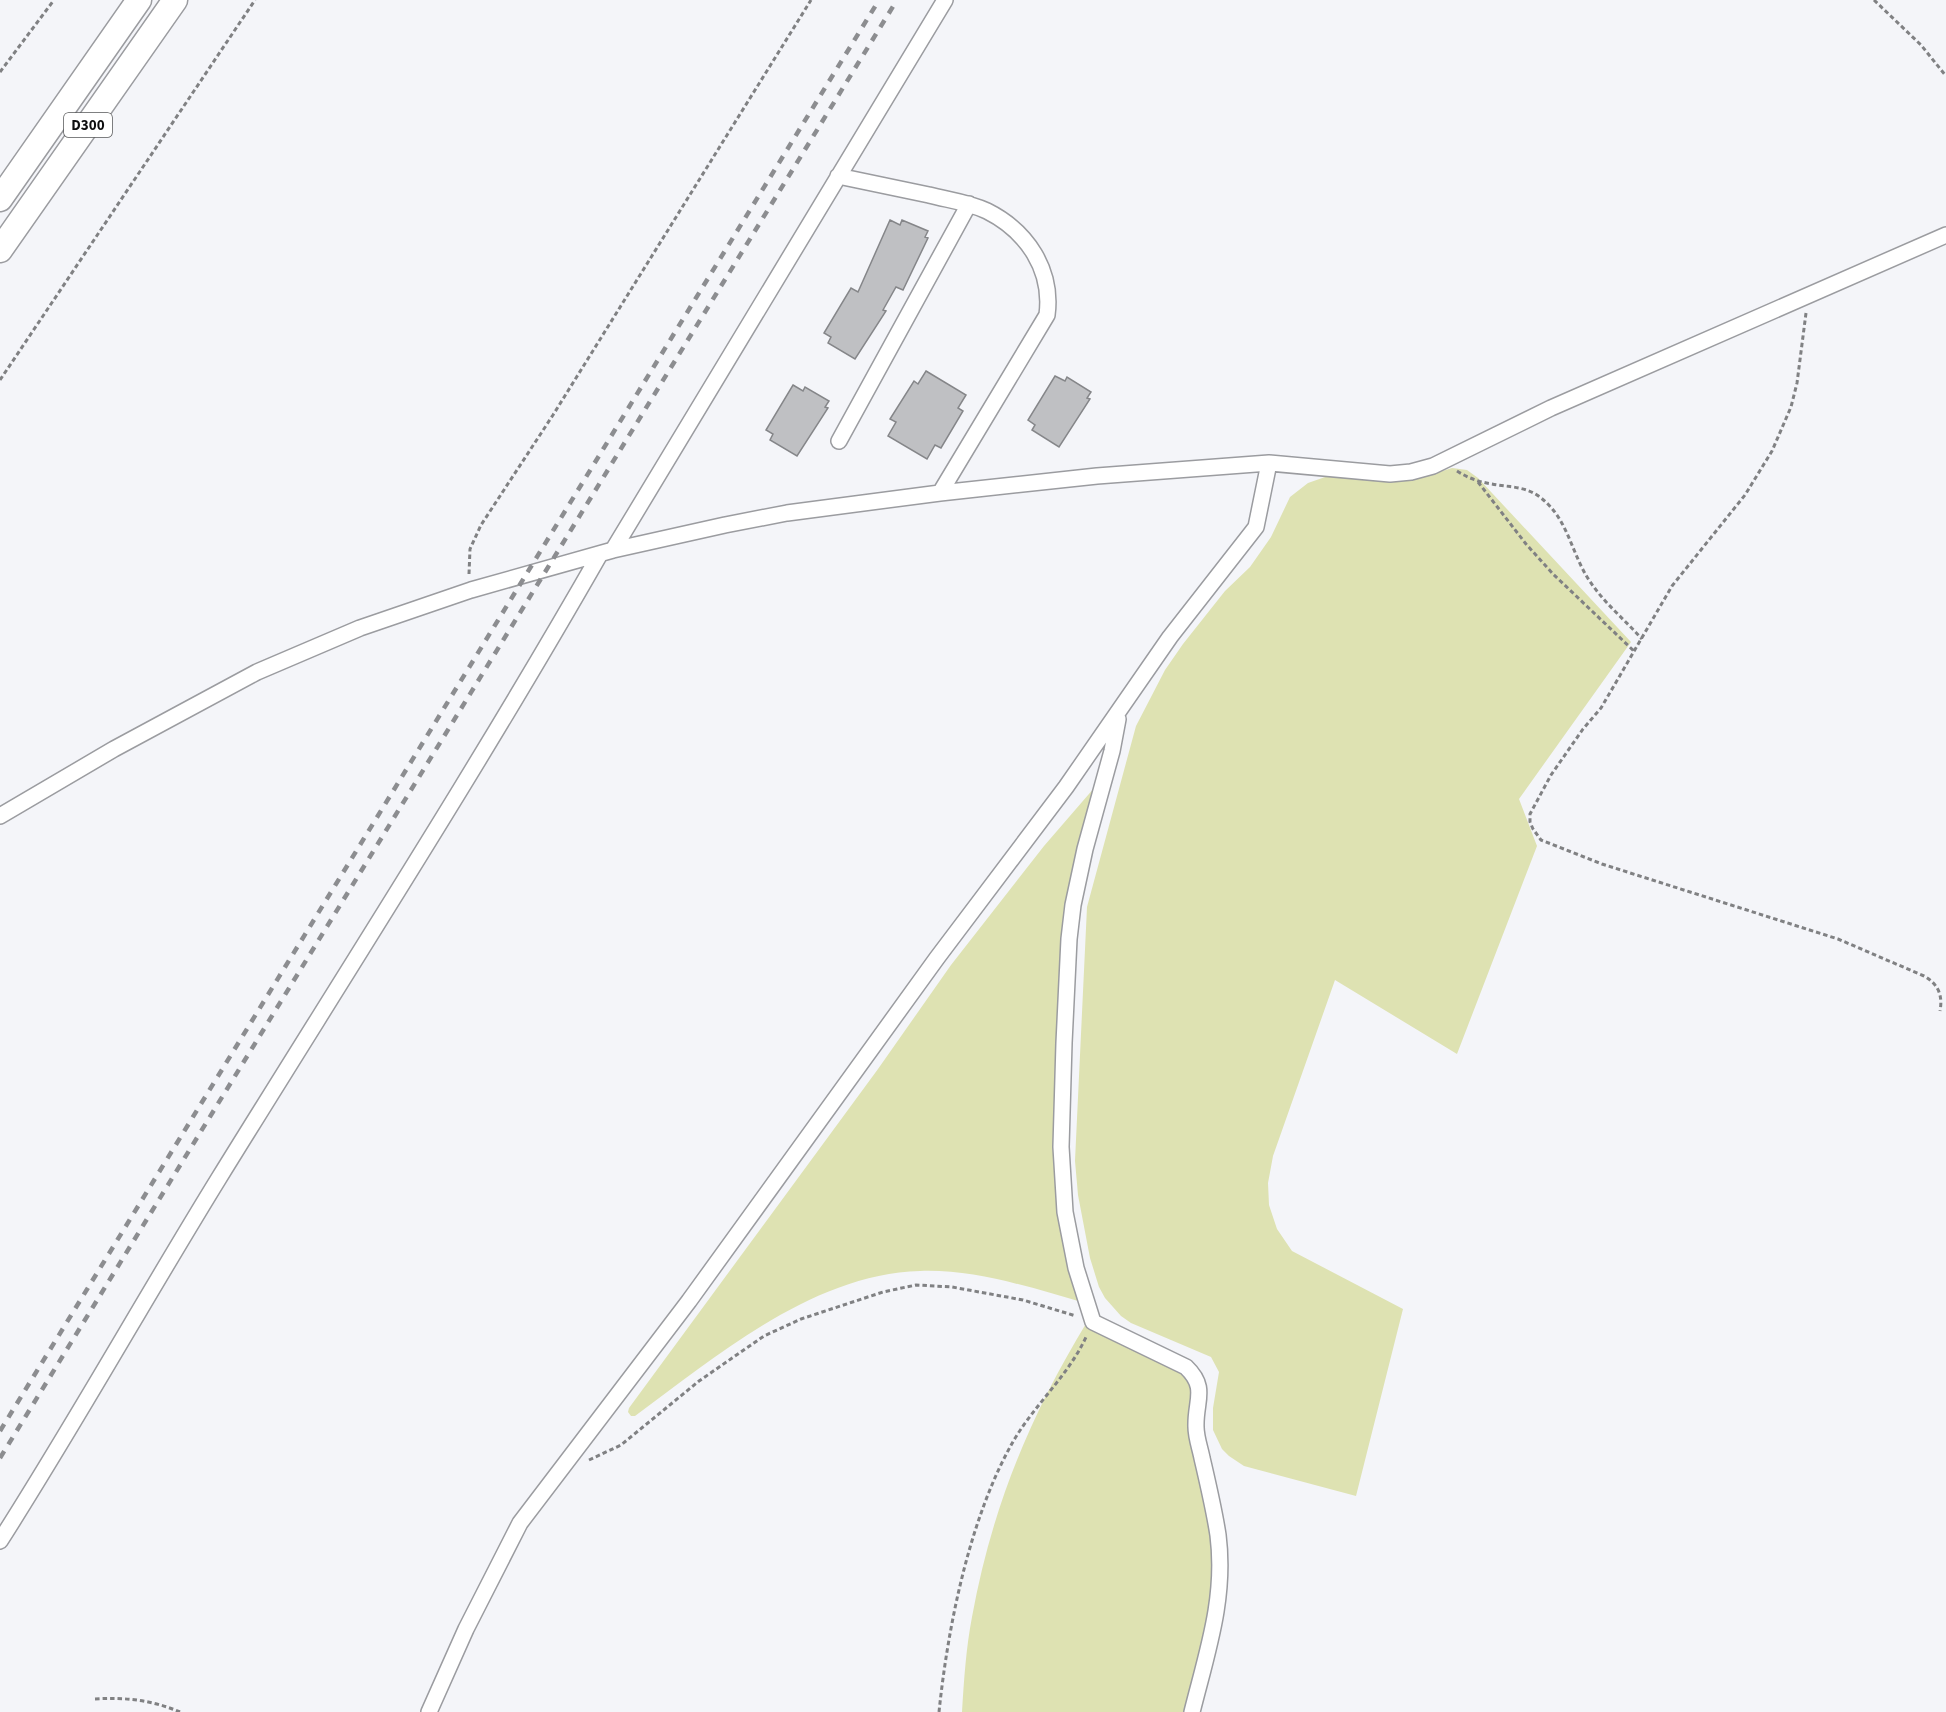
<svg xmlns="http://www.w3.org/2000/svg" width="1946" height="1712" viewBox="0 0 1946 1712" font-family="'Source Sans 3',sans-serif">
<rect width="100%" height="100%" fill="#f4f5f9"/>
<path fill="#dee2b2" d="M 1452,468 L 1467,470 L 1478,478 L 1631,642 L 1519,799 L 1537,846 L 1457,1054 L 1335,980 L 1273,1156 L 1268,1183 L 1269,1205 L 1277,1229 L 1292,1251 L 1403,1309 L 1356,1496 L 1244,1466 L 1229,1456 L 1222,1449 L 1213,1430 L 1213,1408 L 1219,1372 L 1211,1357 L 1131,1323 L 1121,1316 L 1105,1298 L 1099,1287 L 1090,1258 L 1078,1195 L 1075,1161 L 1087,907 L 1136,726 L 1165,670 L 1183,644 L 1225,591 L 1250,567 L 1271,537 L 1290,497 L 1308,483 L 1328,476 L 1417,479 Z
M 1101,780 L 1073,904 L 1061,1154 L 1085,1303 C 1032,1288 976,1269 920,1271 C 813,1274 717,1356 635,1416 L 631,1416 L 628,1412 L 629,1408 L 878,1069 L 951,965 L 1044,846 Z
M 1087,1322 L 1191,1378 C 1200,1451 1218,1531 1210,1605 C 1207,1641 1196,1677 1187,1712 L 962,1712 C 964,1680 966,1648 972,1617 C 992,1507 1030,1416 1087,1322 Z"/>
<path fill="#bfc0c3" stroke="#858689" stroke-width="1.5" d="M 890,220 L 900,225 L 902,220 L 928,231 L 925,237 L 928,238 L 903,290 L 896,287 L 883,310 L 886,311 L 855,359 L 828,343 L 831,337 L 824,333 L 851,288 L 858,292 Z
M 926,371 L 966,395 L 958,408 L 963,411 L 941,448 L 935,445 L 927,459 L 888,436 L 896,422 L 890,419 L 914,381 L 918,384 Z
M 1055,376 L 1065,381 L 1067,377 L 1091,392 L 1087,398 L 1090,399 L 1059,447 L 1032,430 L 1035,425 L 1028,420 Z
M 793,385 L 803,391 L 805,387 L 829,401 L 825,407 L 828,408 L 797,456 L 770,440 L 773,434 L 766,430 Z"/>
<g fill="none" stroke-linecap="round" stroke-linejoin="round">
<defs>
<path id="minor" d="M 838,176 C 868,182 899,189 929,195 C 948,200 968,202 987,211 C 1027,231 1053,270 1047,315 L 940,493
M 839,441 L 969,204
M 613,550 L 945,0
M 1118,719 L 1112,751 L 1085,849 L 1073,905 L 1069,939 L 1064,1043 L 1061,1147 L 1065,1212 L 1076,1268 L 1093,1322 L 1186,1367 C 1208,1388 1195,1401 1196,1427 C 1196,1437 1200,1448 1202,1458 C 1208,1484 1214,1509 1218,1535 C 1226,1598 1207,1652 1192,1712
M 0,816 L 114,749 L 257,672 L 360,628 L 471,590 L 613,550 L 725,525 L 787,513 L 940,493 L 1097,476 L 1269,463 L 1390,474 L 1411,472 L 1433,466 L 1551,408 L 1946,235
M 0,1541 C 76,1422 145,1298 219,1178 C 347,971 479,766 600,554
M 429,1712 L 466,1629 L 520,1523 L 689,1301 L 937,958 L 1066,787 L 1170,637 L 1256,527 L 1269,463"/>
<path id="trunk" d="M 0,199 L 139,0
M 0,250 L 175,0"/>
</defs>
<use href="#minor" stroke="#9b9ca0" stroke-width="18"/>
<use href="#trunk" stroke="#9b9ca0" stroke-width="27"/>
<path stroke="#808183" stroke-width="3" stroke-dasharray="4.5 3" stroke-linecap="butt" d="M 1874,0 L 1921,45 L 1946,76
M 0,72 L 54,0
M 1806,313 L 1797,383 L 1791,407 L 1772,451 L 1745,495 L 1672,586 L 1601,708 L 1583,729 L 1551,775 L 1530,814 L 1530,822 L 1533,829 L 1541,840 L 1602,864 L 1838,939 L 1924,976 C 1938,984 1943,995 1940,1011
M 0,380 L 255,0
M 1457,471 C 1468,478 1479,482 1492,484 C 1507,487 1523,486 1537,495 C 1568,516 1570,551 1589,580 C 1603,602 1625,620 1642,639
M 1478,482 L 1526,544 L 1553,574 L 1635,652
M 469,574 L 470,549 L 481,525 L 553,415 L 811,0
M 589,1460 L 621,1445 L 699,1381 L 764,1336 L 801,1319 L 883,1292 L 916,1285 L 952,1287 L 1023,1300 L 1076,1316
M 95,1699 C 125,1697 152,1700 180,1712
M 939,1712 C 948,1625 970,1516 1014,1440 C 1036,1403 1069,1375 1087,1335"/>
<use href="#minor" stroke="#fff" stroke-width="15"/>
<use href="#trunk" stroke="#fff" stroke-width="24"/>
<path stroke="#8c8d90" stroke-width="4.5" stroke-dasharray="8 8" stroke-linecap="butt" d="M 0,1431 L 879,0
M 0,1458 L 897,0"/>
</g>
<g text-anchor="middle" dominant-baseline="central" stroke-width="4.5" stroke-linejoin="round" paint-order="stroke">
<rect fill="#fff" stroke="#565758" stroke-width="1.5" x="64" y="113" width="48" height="24" rx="4.5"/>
<g font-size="15" font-weight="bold" fill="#0e0f10">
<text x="88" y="125">D300</text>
</g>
</g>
</svg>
